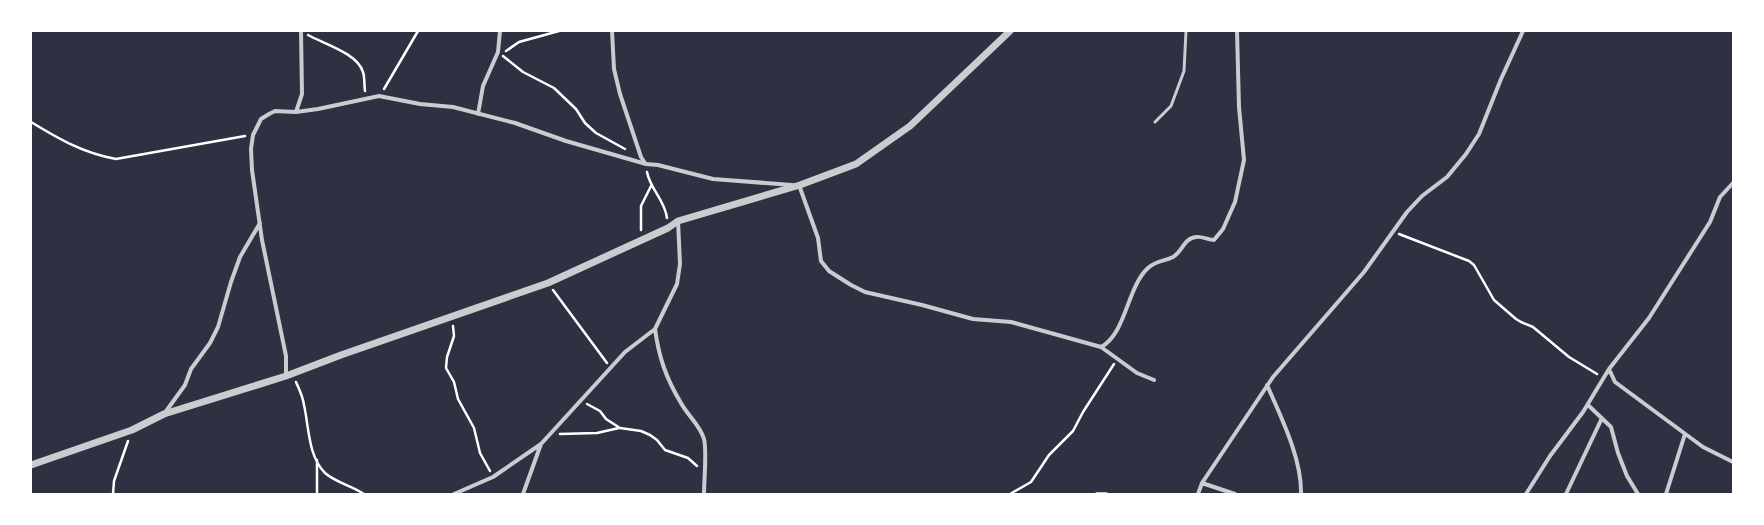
<svg xmlns="http://www.w3.org/2000/svg" width="1764" height="525" viewBox="0 0 1764 525" font-family="'Titillium Web',sans-serif">
<rect width="100%" height="100%" fill="#2d3142"/>
<g fill="none" stroke-linecap="round" stroke-linejoin="round">
<path stroke="#fff" stroke-width="2.5" d="M 308,35 C 324,44 357,53 363,72 C 365,78 364,85 365,91
M 506,51 L 519,42 L 559,31
M 503,56 L 523,72 L 554,88 L 576,109 L 585,123 L 596,133 L 625,149
M 384,89 L 418,31
M 31,122 C 59,139 83,153 116,159 L 245,136
M 647,172 C 650,189 665,200 667,218
M 641,230 L 641,206 L 651,186
M 1399,234 L 1469,261 L 1474,265 L 1494,300 L 1516,319 L 1521,322 L 1533,327 L 1569,357 L 1597,374
M 553,290 L 607,363
M 453,326 L 454,336 L 447,357 L 446,368 L 454,382 L 458,399 L 474,428 L 480,453 L 490,471
M 296,382 C 299,389 303,397 304,405 C 309,427 308,456 325,473 C 335,482 352,486 364,494
M 587,404 L 600,411 L 606,419 L 620,428 L 641,431 L 650,435 L 657,440 L 665,450 L 688,458 L 697,466
M 560,434 L 597,433 L 619,428
M 113,494 L 114,481 L 128,441
M 317,494 L 317,460
M 1010,494 L 1031,482 L 1049,455 L 1073,431 L 1083,412 L 1114,364"/>
<path stroke="#caccd0" stroke-width="3" d="M 1155,122 L 1171,106 L 1184,71 L 1186,31"/>
<path stroke="#caccd0" stroke-width="4" d="M 612,31 L 614,69 L 620,94 L 641,157 L 645,163
M 296,112 L 302,94 L 301,31
M 478,114 L 483,86 L 498,52 L 500,31
M 799,185 L 818,238 L 821,261 L 829,271 L 851,285 L 865,292 L 922,305 L 973,319 L 1011,322 L 1101,347 L 1137,373 L 1154,380
M 655,329 C 659,358 666,378 681,403 C 688,416 700,425 704,439 C 707,450 704,481 704,494
M 1101,347 C 1126,334 1127,287 1148,268 C 1155,261 1165,261 1173,257 C 1182,252 1184,238 1196,237 C 1202,236 1208,240 1214,240 L 1223,229 L 1235,202 L 1244,160 L 1239,107 L 1237,31
M 1609,369 L 1615,382 L 1703,447 L 1733,462
M 286,376 L 286,356 L 262,240 L 252,170 L 251,149 L 253,135 L 261,119 L 269,114 L 275,111 L 296,112 L 318,109 L 379,96 L 420,104 L 453,107 L 515,123 L 566,141 L 646,164 L 658,165 L 713,179 L 792,185
M 1267,385 C 1281,417 1302,459 1301,494
M 1588,405 L 1611,427 L 1618,453 L 1627,476 L 1638,494
M 164,414 L 185,385 L 191,369 L 210,343 L 218,327 L 231,282 L 240,257 L 260,223
M 1202,483 L 1235,494
M 454,494 L 493,477 L 541,444 L 625,352 L 655,329 L 677,284 L 680,264 L 678,221
M 523,494 L 541,444
M 1097,494 L 1106,494
M 1198,494 L 1202,483 L 1273,377 L 1364,272 L 1407,212 L 1422,196 L 1447,177 L 1466,154 L 1479,134 L 1501,79 L 1523,31
M 1526,494 L 1550,456 L 1583,412 L 1609,369 L 1649,318 L 1710,222 L 1720,197 L 1733,183
M 1566,494 L 1602,418
M 1666,494 L 1685,434"/>
<path stroke="#caccd0" stroke-width="7" d="M 31,465 L 132,430 L 164,414 L 286,376 L 341,355 L 548,283 L 668,228 L 678,221 L 800,185 L 856,164 L 910,126 L 1010,31"/>
</g>
<rect width="1764" height="525" fill="none" stroke="#ffffff" stroke-width="64"/>
</svg>
